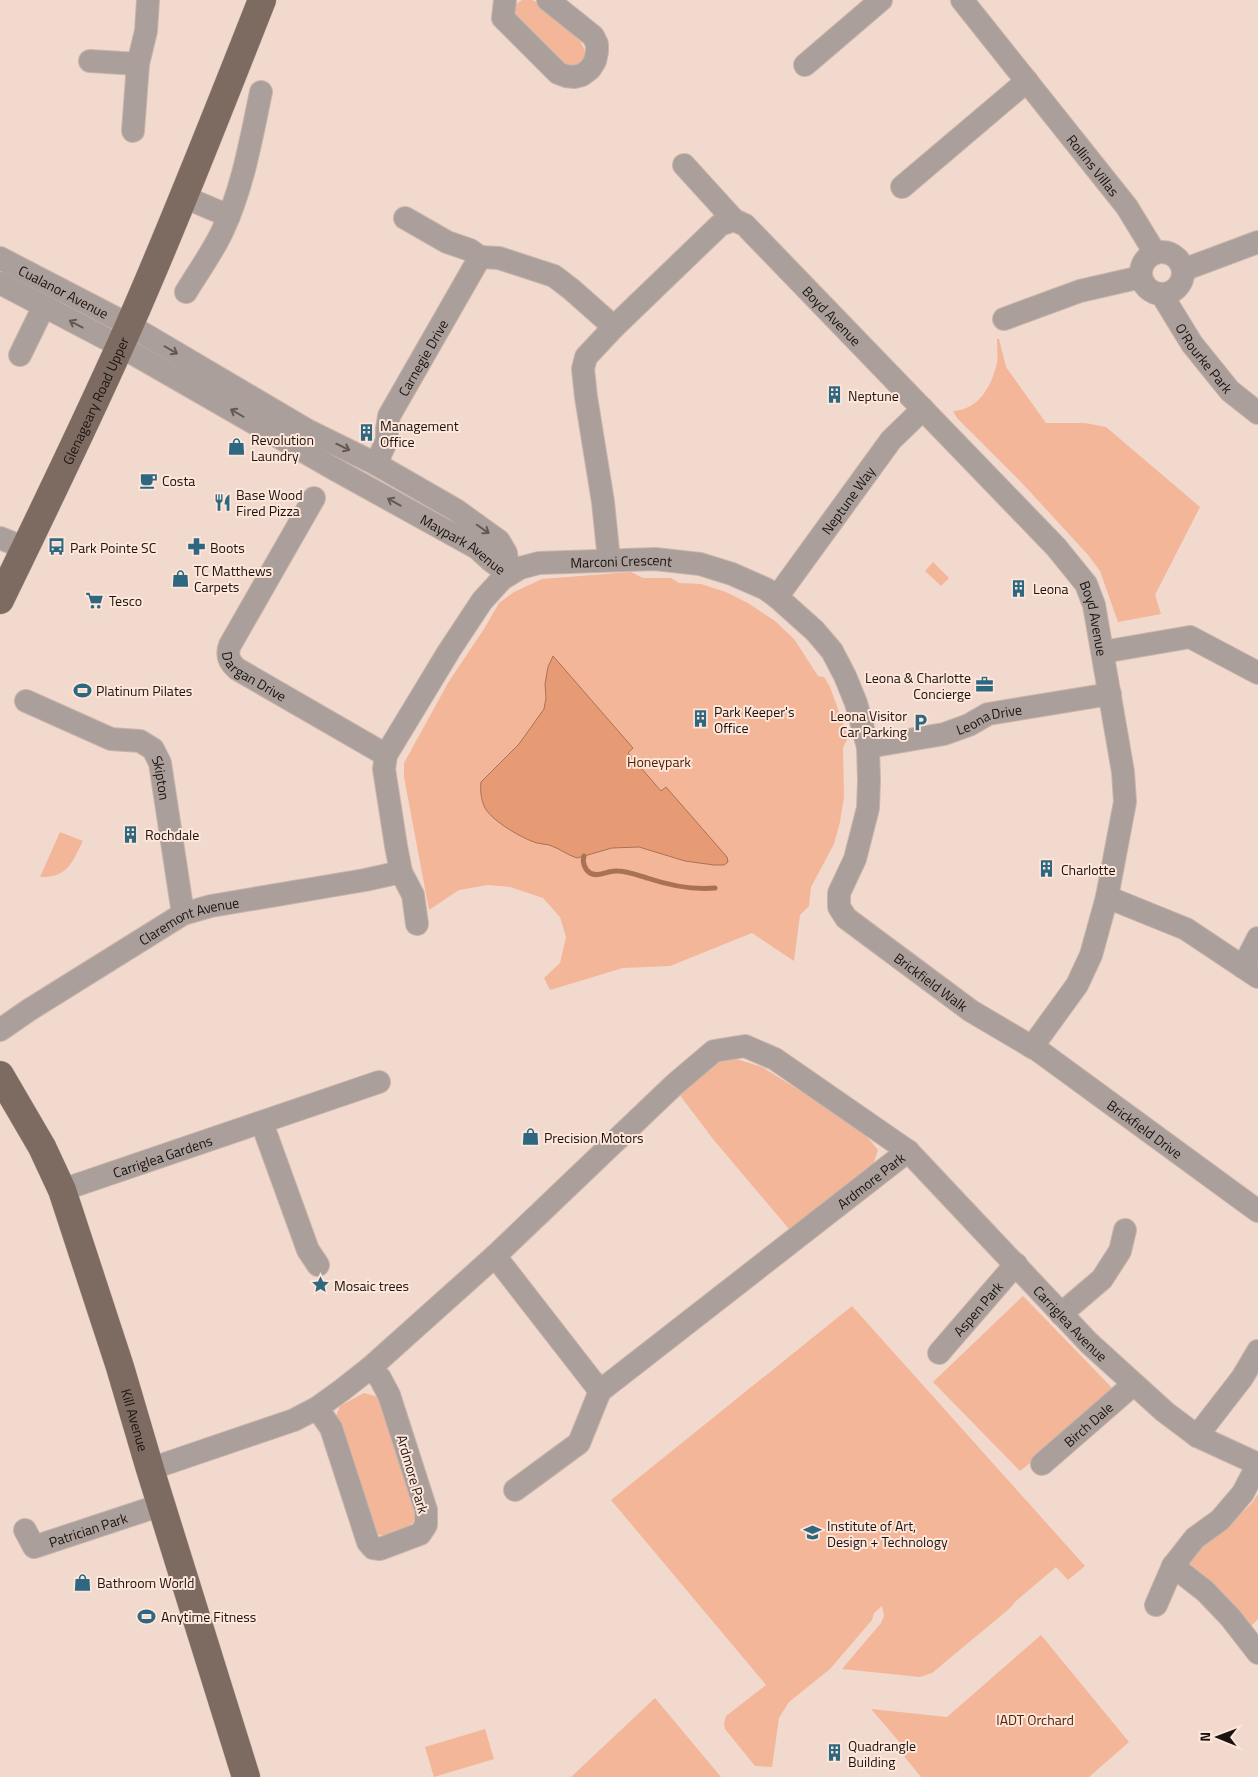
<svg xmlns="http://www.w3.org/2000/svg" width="1258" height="1777" viewBox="0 0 1258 1777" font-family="'Titillium Web',sans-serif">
<rect width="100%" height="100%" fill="#f2d9cd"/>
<path fill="#f3b698" d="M 522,0 L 532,0 L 537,2 L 580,41 L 586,52 L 583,63 L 567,69 L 518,27 L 512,11 L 515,5 Z
M 997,339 L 999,339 L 1006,367 L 1046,423 L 1085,423 L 1106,427 L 1200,507 L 1155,595 L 1161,614 L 1118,622 L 1100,571 L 1089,556 L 1022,483 L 957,418 L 953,411 C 979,410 992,385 997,363 C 998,355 997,347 997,339 Z
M 933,562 L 949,578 L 941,586 L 925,571 Z
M 631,572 L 643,578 L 671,578 L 679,583 L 701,584 L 726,592 L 748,603 L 775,621 L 794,639 L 818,676 L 824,677 L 830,687 L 848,737 L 843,748 L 844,797 L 840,822 L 834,844 L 811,887 L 809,906 L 800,915 L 794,961 L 752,933 L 670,966 L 623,968 L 550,990 L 544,978 L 560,963 L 566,937 L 560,917 L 543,898 L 510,887 L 488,885 L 459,890 L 429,910 L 404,777 L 404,763 L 448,683 L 484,629 L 499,603 L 514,592 L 542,579 Z
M 60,832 L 83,841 C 72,862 68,878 40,877 Z
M 727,1056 L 762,1067 L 859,1127 L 878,1150 L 873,1165 L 789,1229 L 713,1139 L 679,1094 Z
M 1023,1296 L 1117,1393 L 1020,1471 L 933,1382 Z
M 852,1306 L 1085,1566 L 1068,1580 L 1056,1567 L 1016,1601 L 1009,1609 L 932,1673 L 920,1677 L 842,1669 L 881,1623 L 884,1616 L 882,1606 L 874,1613 L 872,1620 L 830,1669 L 789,1702 L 779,1718 L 772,1767 L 755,1766 L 725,1729 L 724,1724 L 726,1716 L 766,1685 L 611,1500 Z
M 364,1393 L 375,1396 L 379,1399 L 416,1517 C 414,1526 395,1535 386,1536 C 382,1536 378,1534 374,1533 L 336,1416 L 340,1406 Z
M 1258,1494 L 1258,1619 L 1251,1626 C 1232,1599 1214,1582 1187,1562 L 1202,1543 L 1226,1528 L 1251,1504 Z
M 1041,1635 L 1129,1742 L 1089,1777 L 921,1777 L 904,1756 L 908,1752 L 871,1709 L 947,1717 Z
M 655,1698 L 721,1777 L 571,1777 Z
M 485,1729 L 494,1759 L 434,1777 L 425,1747 Z"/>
<path fill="#e69b75" stroke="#a97256" d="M 553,656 L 633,748 L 628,753 L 661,791 L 666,787 L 727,857 L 728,862 L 724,865 L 714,865 L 685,861 L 639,847 L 612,848 L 577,858 C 567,855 559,848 549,845 C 545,844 541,844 537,843 C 523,839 492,821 485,808 C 481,800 480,790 481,782 L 519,744 L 544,709 L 546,698 L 545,684 L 548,667 Z"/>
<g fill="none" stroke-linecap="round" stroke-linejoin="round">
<path stroke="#a97256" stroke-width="5" d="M 584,856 C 582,862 585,870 590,873 C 598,878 608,870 617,871 C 627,871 637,875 647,878 C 668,885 693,890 715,888"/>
<defs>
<g id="minor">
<path d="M 505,0 L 503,18 L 558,73 L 566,76 L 574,77 L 582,75 L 590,69 L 595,61 L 597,52 L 597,44 L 593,36 L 548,0"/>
<path id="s1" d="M 962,0 L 1127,207 L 1155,253"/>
<path d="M 90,61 L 138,64"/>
<path d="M 805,65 L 881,0"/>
<path d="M 133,131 L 138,64 L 146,31 L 148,0"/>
<path d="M 684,165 L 734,220"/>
<path d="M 902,187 L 1027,81"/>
<path d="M 184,197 L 229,216"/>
<path d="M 405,218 L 447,242 L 470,250 L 480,257 L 499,258 L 554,276 L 571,289 L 614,327"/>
<circle cx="1162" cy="273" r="21"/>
<path id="s2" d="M 0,258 L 129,325 L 307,430 L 376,464 L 456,510 L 499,541 L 506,553 L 509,574"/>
<path d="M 1183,270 L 1258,242"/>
<path id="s3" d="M 0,283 L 120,346 L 336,470 L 477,548 L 490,560 L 509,574"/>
<path d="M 186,292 C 198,272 212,253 222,232 C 243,188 251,139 261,92"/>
<path id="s4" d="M 1162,295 L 1192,344 L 1230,391 L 1258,413"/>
<path d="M 1004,319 L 1080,291 L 1141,277"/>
<path d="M 20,355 L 44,306"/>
<path id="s5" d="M 376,464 L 387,440 L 387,429 L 389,416 L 480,257"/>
<path id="s6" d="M 314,498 L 230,645 C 226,655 229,662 237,669 L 386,755"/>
<path d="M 0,538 L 25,548"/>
<path id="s7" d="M 609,560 L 603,502 L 586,397 L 583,369 L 586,357 L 614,327 L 720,225 L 734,220 L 745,225 L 1056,547 L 1086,584 L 1094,605 L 1118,743 L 1123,772 L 1125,802 L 1107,897 L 1091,955 L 1077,985 L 1032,1047"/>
<path id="s8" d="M 777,597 L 891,440 L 923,409"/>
<path d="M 1103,652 L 1190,637 L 1258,673"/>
<path id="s9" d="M 26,701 L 111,739 L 140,741 L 153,749 L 160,763 L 183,914"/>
<path id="s10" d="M 868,747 L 944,734 L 969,725 L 988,714 L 1110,694"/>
<path d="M 1107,897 L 1186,929 L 1258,977"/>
<path id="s11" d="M 417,924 L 413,895 L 401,872 L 396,846 L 384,769 L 386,755 L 449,651 L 482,601 L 502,579 L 520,568 L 539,563 L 655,559 L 700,564 L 732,574 L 766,589 L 777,597 L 815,631 L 832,651 L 845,676 L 856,703 L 868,747 L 869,780 L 868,808 L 855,859 L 839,893 L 839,907 L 846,918 L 971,1011 L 1039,1051 L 1258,1211"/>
<path d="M 1243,967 L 1258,938"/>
<path id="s12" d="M 0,1030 L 29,1010 L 183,914 L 211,906 L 365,880 L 401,872"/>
<path d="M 262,1123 L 308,1250 L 318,1265"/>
<path id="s13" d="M 62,1190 L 379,1082"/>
<path id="s14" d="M 495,1256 L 600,1391 L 908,1151"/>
<path d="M 1061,1314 L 1102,1279 L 1120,1251 L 1125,1230"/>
<path id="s15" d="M 939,1353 L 1016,1264"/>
<path d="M 317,1408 L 331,1428 L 368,1542 L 373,1548 L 380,1549 L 420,1534 L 426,1525 L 426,1510 L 389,1395 L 380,1378 L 370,1368"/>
<path d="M 1197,1436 L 1242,1378 L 1258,1351"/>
<path id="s16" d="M 1042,1464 L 1134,1384"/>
<path id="s17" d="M 150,1469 L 294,1420 L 317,1408 L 342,1390 L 370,1368 L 495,1256 L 674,1085 L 714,1051 L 745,1046 L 775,1059 L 908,1151 L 1089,1343 L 1165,1412 L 1197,1436 L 1258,1464"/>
<path d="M 515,1490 L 579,1443 L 600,1391"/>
<path id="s18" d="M 25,1530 L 34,1547 L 161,1505"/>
<path d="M 1173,1566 L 1205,1591 L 1230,1617 L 1258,1653"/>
<path d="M 1156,1605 L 1173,1566 L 1195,1538 L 1220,1520 L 1243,1493 L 1258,1464"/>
</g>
<g id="major">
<path id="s19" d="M 0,600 C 44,509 88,419 129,326 C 176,219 219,109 262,0"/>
<path id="s20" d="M 0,1075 L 42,1147 L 62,1190 L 120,1367 L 150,1469 L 246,1777"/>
</g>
</defs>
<use href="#minor" stroke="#cbb5ab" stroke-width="24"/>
<use href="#major" stroke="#cbb5ab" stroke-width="29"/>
<use href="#minor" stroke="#aa9f9a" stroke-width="22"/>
<use href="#major" stroke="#7d6b62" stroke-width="28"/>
</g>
<defs><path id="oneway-shaft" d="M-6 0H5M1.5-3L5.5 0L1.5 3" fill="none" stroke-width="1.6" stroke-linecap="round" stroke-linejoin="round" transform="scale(1.25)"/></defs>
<g stroke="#625954">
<use href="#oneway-shaft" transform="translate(76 324) rotate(-152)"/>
<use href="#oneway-shaft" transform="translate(171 350) rotate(30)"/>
<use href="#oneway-shaft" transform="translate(237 413) rotate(-150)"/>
<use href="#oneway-shaft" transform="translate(343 447) rotate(26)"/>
<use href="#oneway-shaft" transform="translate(394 502) rotate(-151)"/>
<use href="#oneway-shaft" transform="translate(483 529) rotate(35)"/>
</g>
<defs>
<symbol id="building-bare" viewBox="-9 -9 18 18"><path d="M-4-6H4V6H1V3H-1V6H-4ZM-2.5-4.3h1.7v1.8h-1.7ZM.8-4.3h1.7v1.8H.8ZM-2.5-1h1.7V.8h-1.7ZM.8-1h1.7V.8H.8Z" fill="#2d6880" stroke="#ffe6da" stroke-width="2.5" paint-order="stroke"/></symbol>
<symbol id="shop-bare" viewBox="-9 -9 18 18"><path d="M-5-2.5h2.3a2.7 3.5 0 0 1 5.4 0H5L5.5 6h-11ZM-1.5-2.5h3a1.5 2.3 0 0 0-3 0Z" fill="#2d6880" stroke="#ffe6da" stroke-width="2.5" paint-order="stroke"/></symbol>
<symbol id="cafe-bare" viewBox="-9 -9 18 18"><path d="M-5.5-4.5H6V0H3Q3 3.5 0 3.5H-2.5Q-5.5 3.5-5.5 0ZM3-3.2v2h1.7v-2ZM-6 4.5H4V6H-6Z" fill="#2d6880" stroke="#ffe6da" stroke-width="2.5" paint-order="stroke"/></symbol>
<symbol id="restaurant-bare" viewBox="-9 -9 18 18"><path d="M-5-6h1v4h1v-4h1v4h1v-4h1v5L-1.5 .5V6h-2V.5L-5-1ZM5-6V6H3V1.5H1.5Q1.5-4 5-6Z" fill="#2d6880" stroke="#ffe6da" stroke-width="2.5" paint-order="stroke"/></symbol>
<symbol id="bus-bare" viewBox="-9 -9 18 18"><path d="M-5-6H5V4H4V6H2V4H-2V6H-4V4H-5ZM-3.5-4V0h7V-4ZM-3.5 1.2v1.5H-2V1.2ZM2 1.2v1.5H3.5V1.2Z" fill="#2d6880" stroke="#ffe6da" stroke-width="2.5" paint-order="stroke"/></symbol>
<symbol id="pharmacy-bare" viewBox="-9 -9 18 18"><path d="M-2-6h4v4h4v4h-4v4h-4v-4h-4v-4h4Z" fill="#2d6880" stroke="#ffe6da" stroke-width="2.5" paint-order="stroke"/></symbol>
<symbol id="supermarket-bare" viewBox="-9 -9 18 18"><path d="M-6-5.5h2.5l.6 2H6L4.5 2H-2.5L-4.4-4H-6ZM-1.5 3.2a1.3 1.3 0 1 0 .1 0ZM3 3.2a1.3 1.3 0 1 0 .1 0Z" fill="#2d6880" stroke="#ffe6da" stroke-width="2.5" paint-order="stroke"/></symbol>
<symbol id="office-bare" viewBox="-9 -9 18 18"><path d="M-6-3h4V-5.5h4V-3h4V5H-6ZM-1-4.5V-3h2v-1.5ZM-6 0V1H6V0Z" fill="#2d6880" stroke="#ffe6da" stroke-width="2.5" paint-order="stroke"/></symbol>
<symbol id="stadium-bare" viewBox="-9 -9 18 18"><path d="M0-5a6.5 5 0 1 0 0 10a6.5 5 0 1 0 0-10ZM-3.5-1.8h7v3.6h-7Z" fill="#2d6880" stroke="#ffe6da" stroke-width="2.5" paint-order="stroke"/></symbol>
<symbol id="parking-bare" viewBox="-9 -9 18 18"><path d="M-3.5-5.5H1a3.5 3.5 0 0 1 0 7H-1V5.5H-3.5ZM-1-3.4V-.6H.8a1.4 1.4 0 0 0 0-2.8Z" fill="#2d6880" stroke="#ffe6da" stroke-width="2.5" paint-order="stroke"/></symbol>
<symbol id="sight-bare" viewBox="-9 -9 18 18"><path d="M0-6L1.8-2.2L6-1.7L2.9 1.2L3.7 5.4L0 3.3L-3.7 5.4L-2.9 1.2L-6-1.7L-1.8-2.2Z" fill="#2d6880" stroke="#ffe6da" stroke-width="2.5" paint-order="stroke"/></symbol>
<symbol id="university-bare" viewBox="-9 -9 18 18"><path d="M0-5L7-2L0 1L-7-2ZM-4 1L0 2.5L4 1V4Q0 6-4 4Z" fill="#2d6880" stroke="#ffe6da" stroke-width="2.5" paint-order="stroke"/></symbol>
</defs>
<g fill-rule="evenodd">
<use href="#building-bare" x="822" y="382" width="25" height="25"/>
<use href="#building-bare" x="354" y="420" width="25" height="25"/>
<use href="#shop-bare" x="224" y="434" width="25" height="25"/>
<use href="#cafe-bare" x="136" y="468" width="25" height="25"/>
<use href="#restaurant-bare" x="210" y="490" width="25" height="25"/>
<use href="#bus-bare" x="44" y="534" width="25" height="25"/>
<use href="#pharmacy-bare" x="184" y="534" width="25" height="25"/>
<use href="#shop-bare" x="168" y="566" width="25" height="25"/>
<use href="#building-bare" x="1006" y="576" width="25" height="25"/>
<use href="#supermarket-bare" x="82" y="588" width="25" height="25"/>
<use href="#office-bare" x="972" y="672" width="25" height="25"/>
<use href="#stadium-bare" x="70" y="678" width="25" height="25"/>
<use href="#building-bare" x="688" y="706" width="25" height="25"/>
<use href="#parking-bare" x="908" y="710" width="25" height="25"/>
<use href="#building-bare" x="118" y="822" width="25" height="25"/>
<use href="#building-bare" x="1034" y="856" width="25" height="25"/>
<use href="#shop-bare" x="518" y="1124" width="25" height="25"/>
<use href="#sight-bare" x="308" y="1272" width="25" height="25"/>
<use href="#university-bare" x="800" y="1520" width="25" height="25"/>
<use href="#shop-bare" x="70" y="1570" width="25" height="25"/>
<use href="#stadium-bare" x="134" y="1604" width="25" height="25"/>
<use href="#building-bare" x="822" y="1740" width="25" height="25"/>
</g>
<g text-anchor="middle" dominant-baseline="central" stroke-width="4" stroke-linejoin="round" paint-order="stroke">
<g font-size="14" fill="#1b130f" stroke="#ffe6da">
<text stroke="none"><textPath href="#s1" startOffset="211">Rollins Villas</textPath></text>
<text stroke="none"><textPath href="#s2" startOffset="72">Cualanor Avenue</textPath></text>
<text stroke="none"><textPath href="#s7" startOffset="546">Boyd Avenue</textPath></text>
<text stroke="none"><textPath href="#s4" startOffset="76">O'Rourke Park</textPath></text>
<text stroke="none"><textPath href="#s5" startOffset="118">Carnegie Drive</textPath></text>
<text stroke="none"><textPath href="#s19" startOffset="221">Glenageary Road Upper</textPath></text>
<text stroke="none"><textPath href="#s8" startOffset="120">Neptune Way</textPath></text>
<text stroke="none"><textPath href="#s3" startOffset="532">Maypark Avenue</textPath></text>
<text stroke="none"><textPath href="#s11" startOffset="508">Marconi Crescent</textPath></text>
<text stroke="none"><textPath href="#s7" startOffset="951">Boyd Avenue</textPath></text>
<text stroke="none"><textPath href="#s6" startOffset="214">Dargan Drive</textPath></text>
<text stroke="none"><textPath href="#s10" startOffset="125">Leona Drive</textPath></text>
<text stroke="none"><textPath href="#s9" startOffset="168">Skipton</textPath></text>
<text stroke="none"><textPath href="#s12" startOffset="220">Claremont Avenue</textPath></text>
<text stroke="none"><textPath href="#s11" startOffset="1136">Brickfield Walk</textPath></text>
<text stroke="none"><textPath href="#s11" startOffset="1396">Brickfield Drive</textPath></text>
<text stroke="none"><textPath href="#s13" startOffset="106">Carriglea Gardens</textPath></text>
<text stroke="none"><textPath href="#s14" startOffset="514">Ardmore Park</textPath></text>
<text stroke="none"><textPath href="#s15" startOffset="59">Aspen Park</textPath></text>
<text stroke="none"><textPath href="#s17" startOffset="1175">Carriglea Avenue</textPath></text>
<text stroke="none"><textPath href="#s20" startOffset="372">Kill Avenue</textPath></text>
<text stroke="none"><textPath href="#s16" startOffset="61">Birch Dale</textPath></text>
<text transform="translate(413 1474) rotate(74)">Ardmore Park</text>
<text stroke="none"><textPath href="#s18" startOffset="76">Patrician Park</textPath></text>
</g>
<g font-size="14" fill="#1b130f" stroke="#ffe6da" text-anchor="start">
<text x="848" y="395">Neptune</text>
<text x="380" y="425">Management<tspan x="380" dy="16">Office</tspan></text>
<text x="251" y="439">Revolution<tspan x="251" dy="16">Laundry</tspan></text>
<text x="162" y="480">Costa</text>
<text x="236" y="494">Base Wood<tspan x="236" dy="16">Fired Pizza</tspan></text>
<text x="70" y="547">Park Pointe SC</text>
<text x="210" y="547">Boots</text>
<text x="194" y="570">TC Matthews<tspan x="194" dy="16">Carpets</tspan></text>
<text x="1033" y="588">Leona</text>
<text x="109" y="600">Tesco</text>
<text x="971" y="677" text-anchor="end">Leona &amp; Charlotte<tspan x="971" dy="16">Concierge</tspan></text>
<text x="96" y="690">Platinum Pilates</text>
<text x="714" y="711">Park Keeper's<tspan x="714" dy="16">Office</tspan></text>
<text x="907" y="715" text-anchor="end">Leona Visitor<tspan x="907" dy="16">Car Parking</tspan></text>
<text x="145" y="834">Rochdale</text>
<text x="1061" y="869">Charlotte</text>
<text x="544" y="1137">Precision Motors</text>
<text x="334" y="1285">Mosaic trees</text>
<text x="827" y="1525">Institute of Art,<tspan x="827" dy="16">Design + Technology</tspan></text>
<text x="97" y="1582">Bathroom World</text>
<text x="161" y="1616">Anytime Fitness</text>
<text x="848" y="1745">Quadrangle<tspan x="848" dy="16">Building</tspan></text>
</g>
<g font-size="14" fill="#4f2003" stroke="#ffe6da">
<text x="659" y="761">Honeypark</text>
<text x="1035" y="1719">IADT Orchard</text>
</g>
</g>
<g transform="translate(1218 1737) rotate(271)" stroke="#ffe6da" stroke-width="4" paint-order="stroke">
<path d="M0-4L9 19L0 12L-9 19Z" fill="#1b130f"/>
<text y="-8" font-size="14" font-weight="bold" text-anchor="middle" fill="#1b130f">N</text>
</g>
</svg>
